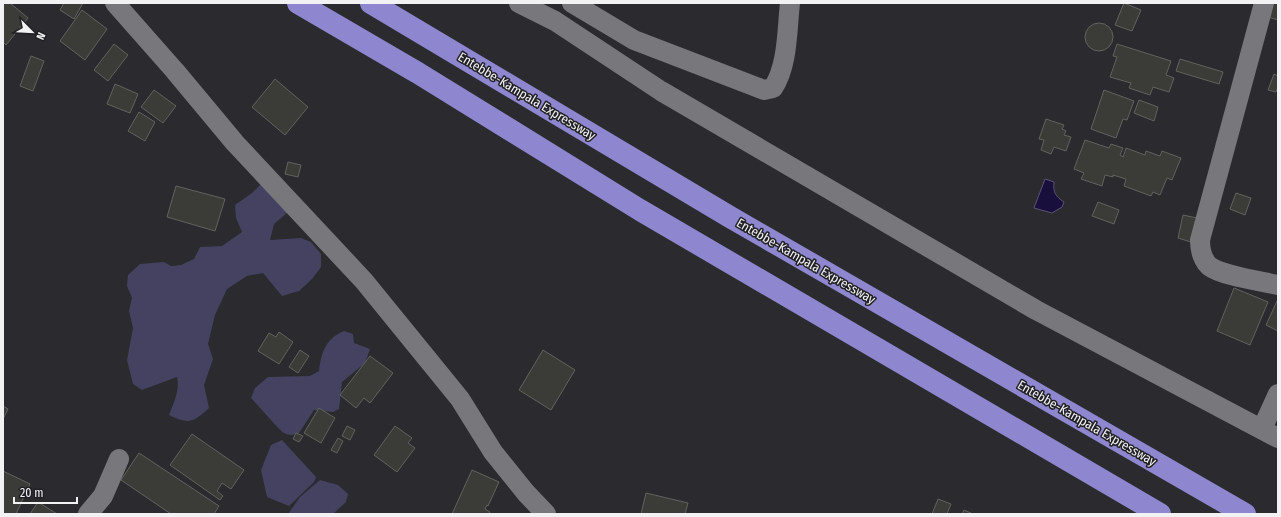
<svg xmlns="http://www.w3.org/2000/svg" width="1281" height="517" viewBox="0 0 1281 517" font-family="'Fira Sans Condensed',sans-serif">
<rect width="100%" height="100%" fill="#2a2a2f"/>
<path fill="#444260" d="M 264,181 L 295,206 L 274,224 L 270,240 L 301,238 L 311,242 L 321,254 L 321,267 L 312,279 L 299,291 L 282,296 L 263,273 L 247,276 L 227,289 L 215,315 L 208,344 L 213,359 L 204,385 L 209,408 C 194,422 189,425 169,415 C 174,403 180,389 177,377 L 142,390 L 133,384 L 127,360 L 133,328 L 129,311 L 132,298 L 127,286 L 128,275 L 140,264 L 164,262 L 171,266 L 181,265 L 194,259 L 200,247 L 222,246 L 242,232 L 236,218 L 235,205 L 252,193 Z
M 344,331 L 353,334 L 354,343 L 370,349 L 365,363 L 342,382 L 339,409 L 333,412 L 314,410 L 299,433 C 294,435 289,436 284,433 C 281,432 257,404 251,398 L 255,388 L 268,377 L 310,376 L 319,371 C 321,353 326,338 344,331 Z
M 282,440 L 316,477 L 314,482 L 289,506 L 267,497 L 261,470 L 271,445 Z
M 320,480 L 338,485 L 348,494 L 346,502 L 333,514 L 288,514 L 300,497 Z"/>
<path fill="#190f3c" stroke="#5a5374" d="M 1045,179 L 1054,182 C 1053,192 1055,196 1064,202 L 1062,207 L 1052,213 L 1034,208 Z"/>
<path fill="#3b3c38" stroke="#61635e" d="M 3,3 L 10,3 L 28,18 L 6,45 L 3,42 Z
M 64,3 L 83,3 L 74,19 L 60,10 Z
M 1124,3 L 1141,10 L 1132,31 L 1115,25 Z
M 1273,3 L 1278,3 L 1278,20 L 1268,17 Z
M 82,10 L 107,29 L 85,60 L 60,41 Z
M1085 37a14 14 0 1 1 28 0a14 14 0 1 1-28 0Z
M 114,44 L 128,55 L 108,81 L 94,70 Z
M 1117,44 L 1171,61 L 1166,75 L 1174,78 L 1169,92 L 1153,87 L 1150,95 L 1129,88 L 1131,83 L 1110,77 L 1117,57 L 1113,56 Z
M 31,56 L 44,61 L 33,91 L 20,86 Z
M 1180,59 L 1223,72 L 1219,84 L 1176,71 Z
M 1274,74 L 1278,76 L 1278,87 L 1276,92 L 1268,90 Z
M 275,79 L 308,107 L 285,135 L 252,107 Z
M 115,84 L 138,94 L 130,113 L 107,104 Z
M 154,90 L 176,106 L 163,123 L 141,107 Z
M 1104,90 L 1134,101 L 1127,120 L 1123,119 L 1116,138 L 1091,129 Z
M 1139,100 L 1158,107 L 1154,121 L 1134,113 Z
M 139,112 L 155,122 L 145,141 L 128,131 Z
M 1046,119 L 1064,125 L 1062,129 L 1066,131 L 1064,135 L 1071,137 L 1066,151 L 1054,147 L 1051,154 L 1041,150 L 1044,140 L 1039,139 Z
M 1085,140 L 1109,148 L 1111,144 L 1123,148 L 1120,155 L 1123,157 L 1126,148 L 1145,155 L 1146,151 L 1160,156 L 1162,151 L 1181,158 L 1172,180 L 1167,178 L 1160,195 L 1153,192 L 1151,196 L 1124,186 L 1126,179 L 1113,175 L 1113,177 L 1105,175 L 1102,186 L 1081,179 L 1084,173 L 1074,169 Z
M 288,162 L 301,165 L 298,177 L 285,174 Z
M 176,186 L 225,199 L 215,231 L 167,217 Z
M 1236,193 L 1251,198 L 1245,215 L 1230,209 Z
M 1098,202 L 1119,210 L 1114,224 L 1092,216 Z
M 1183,215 L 1197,218 L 1191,242 L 1178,238 Z
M 1234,288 L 1268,302 L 1250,345 L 1217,331 Z
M 1278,299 L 1278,331 L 1266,325 Z
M 279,332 L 293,342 L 279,364 L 258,351 L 269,333 L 276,337 Z
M 300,350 L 309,356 L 298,373 L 289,367 Z
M 543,350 L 575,370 L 551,410 L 519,390 Z
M 370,356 L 393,373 L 370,403 L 364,398 L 356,408 L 340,395 Z
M 3,406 L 8,409 L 3,419 Z
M 319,408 L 335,418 L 321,443 L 304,433 Z
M 347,426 L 355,430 L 350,440 L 342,436 Z
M 395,426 L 412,438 L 408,443 L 415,448 L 397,472 L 374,455 Z
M 296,433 L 303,436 L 299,442 L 293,439 Z
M 192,434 L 244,470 L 231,489 L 222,483 L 217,491 L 223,496 L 220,500 L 170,465 Z
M 338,438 L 343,441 L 337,453 L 331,450 Z
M 139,453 L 219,506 L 214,514 L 171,514 L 121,480 Z
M 472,470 L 499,482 L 488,506 L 487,505 L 485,509 L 490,512 L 489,514 L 452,514 Z
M 3,471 L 30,484 L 16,514 L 3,514 Z
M 646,493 L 688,503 L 685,514 L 641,514 Z
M 938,499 L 951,504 L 947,514 L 932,514 Z
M 38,502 L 57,514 L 30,514 Z
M 964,510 L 973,514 L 962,514 Z"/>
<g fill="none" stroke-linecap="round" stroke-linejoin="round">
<path stroke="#77777c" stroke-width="20" d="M 115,3 L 175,71 L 235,143 L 364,281 L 460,399 L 493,452 L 526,493 L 546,514
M 519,3 L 555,21 L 661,91 L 1036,310 L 1278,438
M 572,3 L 634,40 L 764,90 L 773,88 C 788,66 787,29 790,3
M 1264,3 L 1200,240 C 1200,250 1202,259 1209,266 C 1222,276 1261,281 1278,285
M 1262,429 L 1278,394
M 88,514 L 103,496 L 119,459"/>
<path stroke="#8e87cf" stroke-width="22" d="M 298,3 L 418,73 L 640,210 L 1160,514
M 371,3 L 730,217 L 1245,514"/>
</g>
<g text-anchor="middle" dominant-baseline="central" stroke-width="3" stroke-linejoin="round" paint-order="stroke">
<g font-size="13" fill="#f2f2f5" stroke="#212125">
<text transform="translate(527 96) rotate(31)">Entebbe-Kampala Expressway</text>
<text transform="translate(806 261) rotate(30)">Entebbe-Kampala Expressway</text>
<text transform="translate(1087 423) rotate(30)">Entebbe-Kampala Expressway</text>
</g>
</g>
<rect width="1281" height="517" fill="none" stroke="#f2f2f5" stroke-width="8"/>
<g transform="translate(32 32) rotate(114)" stroke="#212125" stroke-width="3" paint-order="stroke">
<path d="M0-3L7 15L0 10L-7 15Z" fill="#f2f2f5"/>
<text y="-6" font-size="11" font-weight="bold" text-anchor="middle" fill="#f2f2f5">N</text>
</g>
<path d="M14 497v6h63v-6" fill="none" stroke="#f2f2f5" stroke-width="2"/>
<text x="20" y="497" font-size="12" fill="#f2f2f5" stroke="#212125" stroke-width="3" paint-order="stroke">20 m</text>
</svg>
